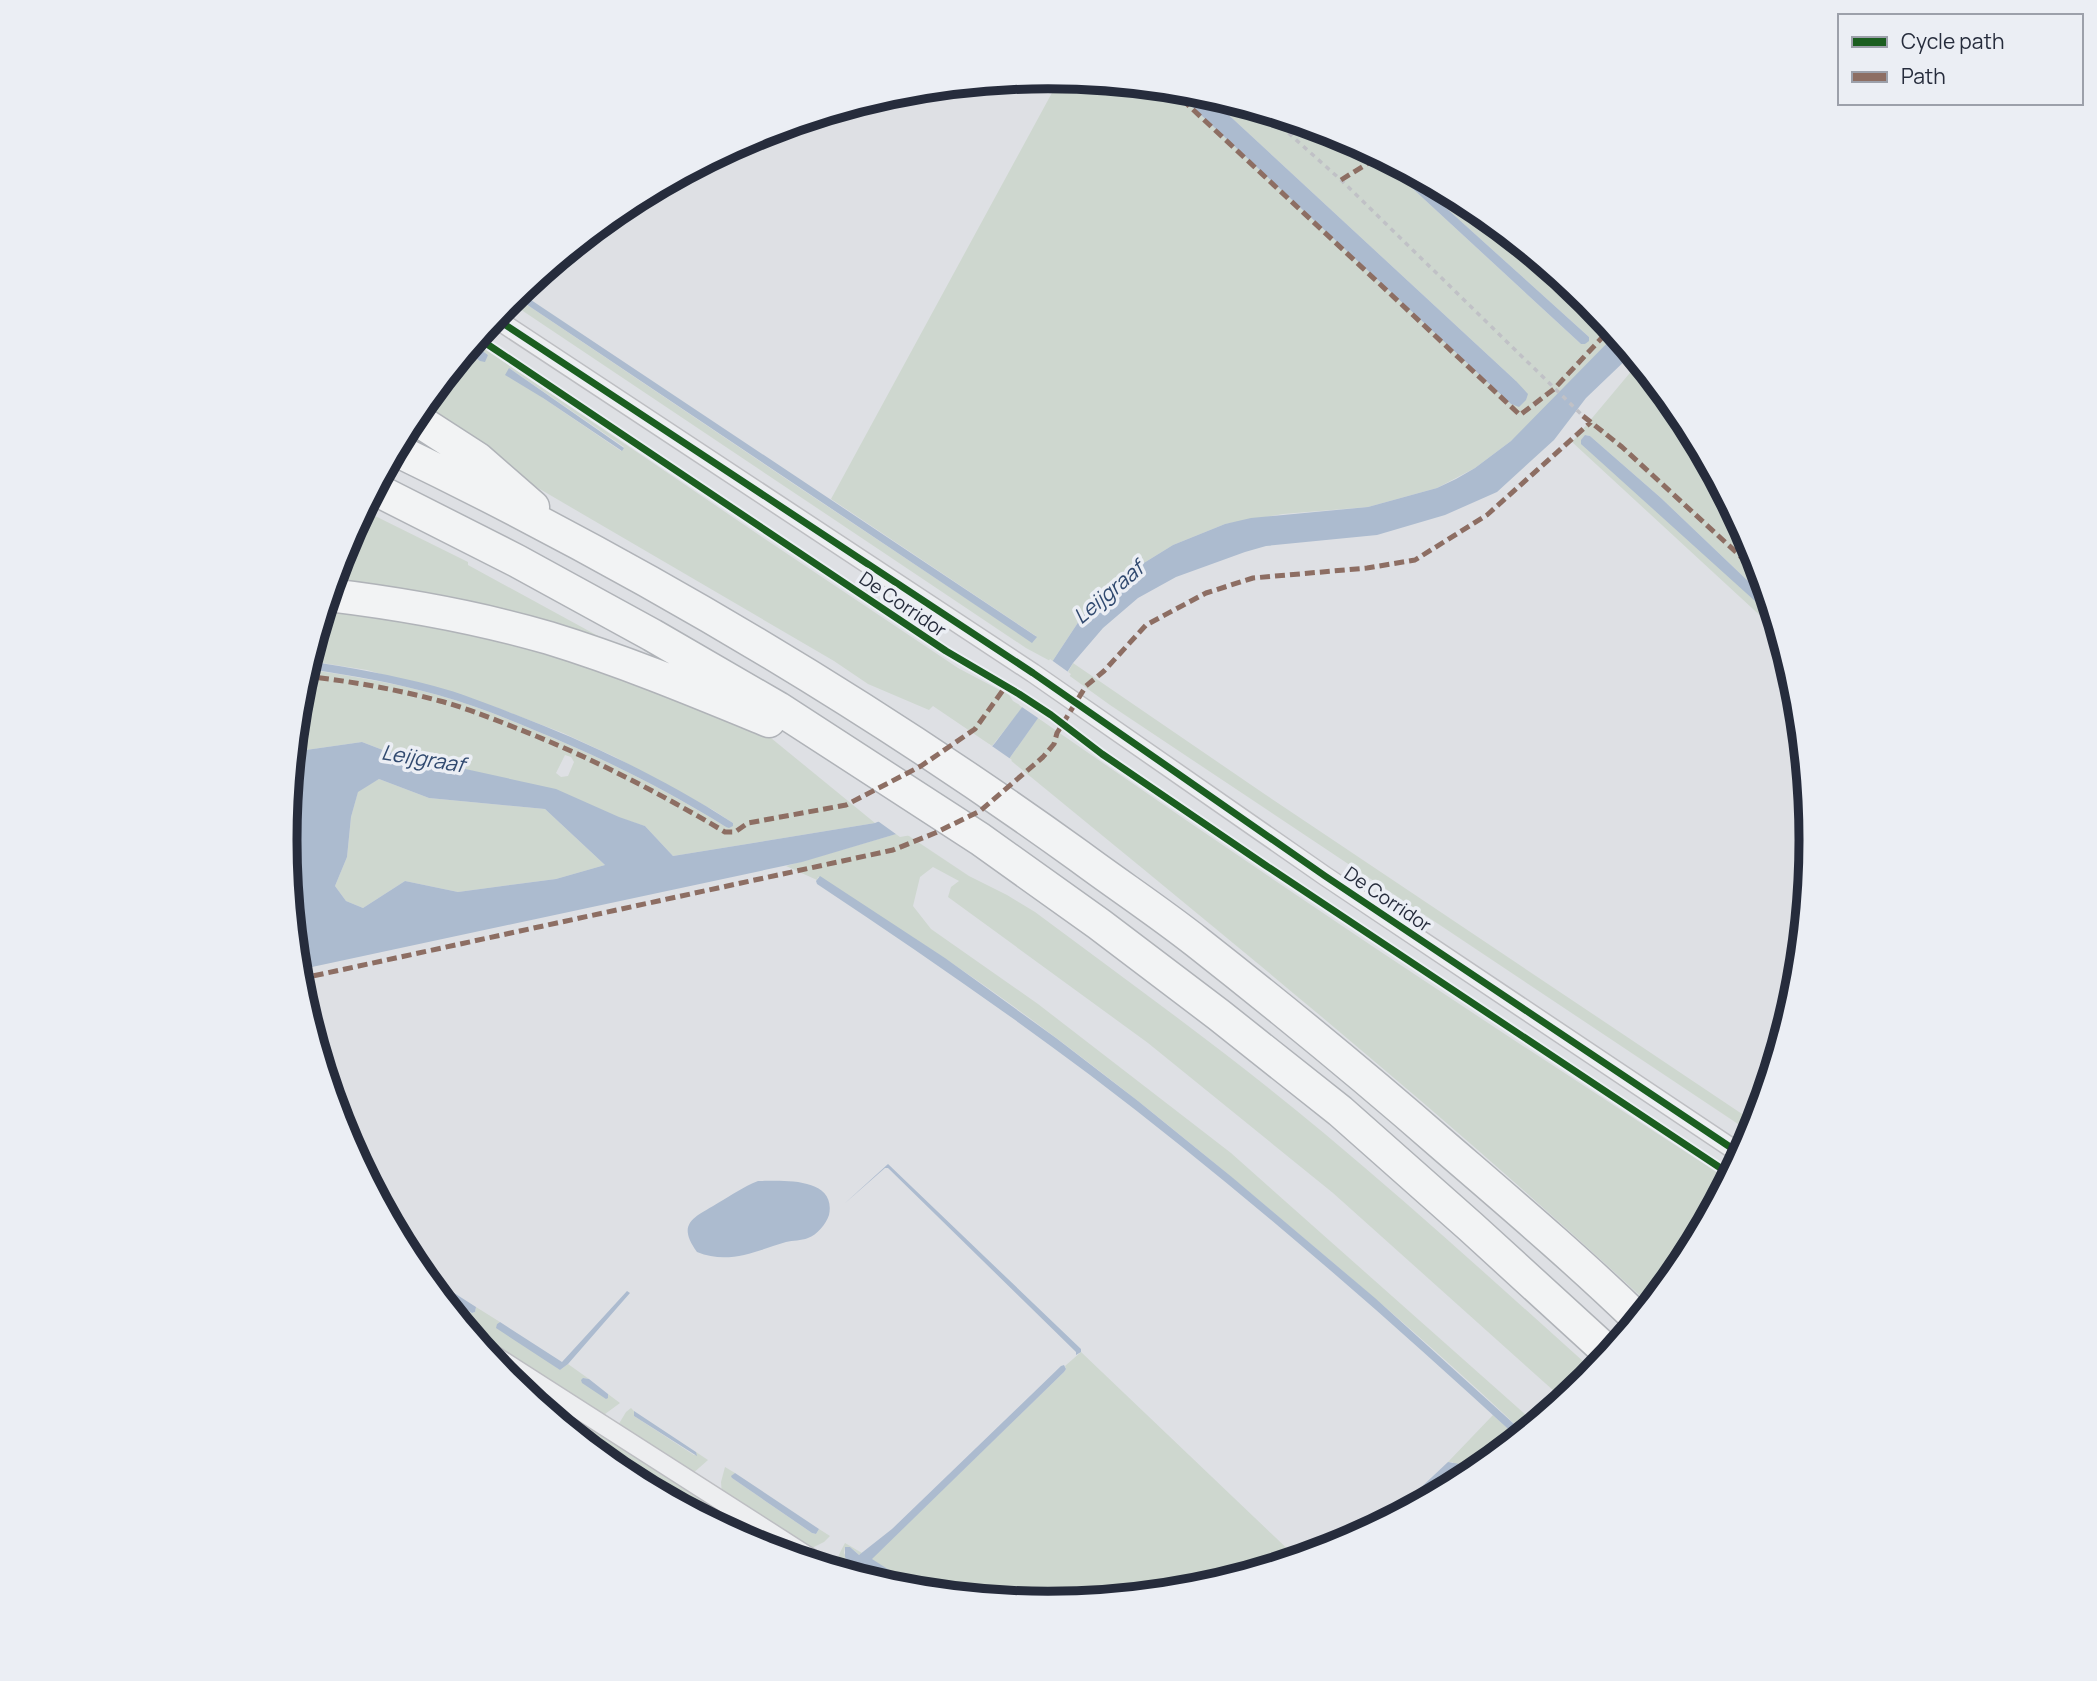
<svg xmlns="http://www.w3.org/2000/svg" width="2097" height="1681" viewBox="0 0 2097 1681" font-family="Manrope,sans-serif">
<rect width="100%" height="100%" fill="#dee0e4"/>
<path fill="#ced7cf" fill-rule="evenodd" d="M 1060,78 L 1173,89 L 1511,404 L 1516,381 L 1206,94 L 1341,135 L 1373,152 L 1581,344 L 1585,344 L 1589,337 L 1403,169 L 1473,206 L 1589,301 L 1616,334 L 1529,426 L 1511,441 L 1475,468 L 1437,488 L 1368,507 L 1283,514 L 1225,524 L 1173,545 L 1139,566 L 1108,590 L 1081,618 L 1052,662 L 1026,648 L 508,301 L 514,296 C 686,412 859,528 1032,642 L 1036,636 L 831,499 Z
M 475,342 L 762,537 L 958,668 L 1009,695 L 1013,701 L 1023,707 L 992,746 L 933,706 L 929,710 L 868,684 L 834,661 L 538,488 L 418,411 L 467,352 L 480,361 L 488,355 L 473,344 ZM 509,368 L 624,447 L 621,451 L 543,398 Z
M 1639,362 L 1684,417 L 1711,468 L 1708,472 L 1718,481 L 1754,549 L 1770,602 L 1661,498 L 1590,436 L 1585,435 L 1776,620 L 1779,633 L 1572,442 Z
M 363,510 L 468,562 L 468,565 L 642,660 L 331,587 L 343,548 Z
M 327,602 L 499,632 L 710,707 L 771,738 L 875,823 L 673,856 L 645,826 L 469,770 L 388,752 L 362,742 L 306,750 L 293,763 L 300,691 L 307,669 C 351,676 395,683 438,695 C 471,704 503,717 534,730 C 601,757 665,789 726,827 L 733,823 L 713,810 L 615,757 L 563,733 L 495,707 L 367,670 L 309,661 ZM 565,755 L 571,757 L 574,762 L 568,776 L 561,777 L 556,773 Z
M 1073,663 L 1263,793 L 1757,1124 L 1753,1134 L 1110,705 L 1067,674 Z
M 1038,718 C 1265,876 1496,1030 1729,1180 L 1683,1265 L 1650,1305 C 1445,1114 1226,937 1009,759 Z
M 379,779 L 429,798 L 545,809 L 605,865 L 556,879 L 458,892 L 405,881 L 363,908 L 346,901 L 335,886 L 347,857 L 351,817 L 358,791 Z
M 903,832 L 969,876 L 1007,895 L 1035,912 C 1133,985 1232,1056 1325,1134 C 1417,1211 1506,1292 1595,1372 L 1588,1381 L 1564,1400 L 1333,1193 L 1148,1043 L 948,897 L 951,887 L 959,881 L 933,867 L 920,877 L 913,906 L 931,929 L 1038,1004 L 1231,1153 L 1536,1424 L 1524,1433 C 1448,1360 1367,1291 1286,1223 C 1176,1130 1063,1038 943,957 C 902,930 860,904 818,877 L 817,880 L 786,866 Z
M 285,836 L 295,845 L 301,882 L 291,897 Z
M 433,1288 L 472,1313 L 475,1312 L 476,1307 L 500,1322 L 497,1324 L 560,1370 L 568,1364 L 589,1379 L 583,1378 L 608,1397 L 608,1394 L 620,1403 L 601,1417 L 470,1333 Z
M 1081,1352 L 1298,1559 L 1197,1589 L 1048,1604 L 922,1591 L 871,1559 L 1064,1372 L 1066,1369 L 1065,1366 Z
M 494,1362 L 802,1560 L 768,1549 L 716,1516 L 712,1516 L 711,1519 L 695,1508 L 696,1507 L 553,1414 L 553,1416 L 533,1401 L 533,1398 L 508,1380 Z
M 631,1408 L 634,1411 L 634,1416 L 694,1455 L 696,1455 L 696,1452 L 708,1460 L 691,1475 L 617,1427 L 626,1412 Z
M 1493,1415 L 1518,1438 L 1472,1476 L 1433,1496 L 1456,1475 L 1453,1462 L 1448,1462 Z
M 725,1467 L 735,1473 L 732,1476 L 732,1478 L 812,1533 L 816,1534 L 819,1529 L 830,1536 L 824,1542 L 808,1550 L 722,1495 L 721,1482 Z
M 845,1543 L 862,1553 L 859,1555 L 850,1547 L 845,1547 L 844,1553 L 849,1562 L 896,1588 L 839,1570 C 834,1561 841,1551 845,1543 Z"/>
<path fill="#acbbcf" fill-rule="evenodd" d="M 1173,89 L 1206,94 L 1516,381 L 1528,394 L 1526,400 L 1519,407 L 1511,404 Z
M 1373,152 L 1403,169 L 1589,337 L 1589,341 L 1585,344 L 1581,344 Z
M 519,292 L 1037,637 L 1032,643 L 514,296 Z
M 1616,334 L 1632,354 L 1586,398 L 1554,440 L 1497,492 L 1445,515 L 1377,535 L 1266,546 L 1245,552 L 1176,577 L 1138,598 L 1103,628 L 1073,663 L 1041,714 L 1009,759 L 903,832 L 802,862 L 298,970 L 291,897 L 301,882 L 295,845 L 285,836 L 293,763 L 306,750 L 362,742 L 388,752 L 556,789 L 619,817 L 645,826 L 673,856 L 875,823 L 939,796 L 973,768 L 995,743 L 1023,706 L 1081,618 L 1108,590 L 1139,566 L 1173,545 L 1225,524 L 1251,518 L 1368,507 L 1437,488 L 1456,479 L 1475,468 L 1511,441 ZM 379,779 L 429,798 L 545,809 L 605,865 L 556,879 L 458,892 L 405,881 L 363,908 L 346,901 L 335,886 L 347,857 L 351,817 L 358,792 Z
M 473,344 L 488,355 L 485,362 L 480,361 L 467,352 Z
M 509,368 L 624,448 L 622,451 L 543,398 L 505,375 Z
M 1585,435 L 1590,436 L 1661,498 L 1770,602 L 1776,620 L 1581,444 L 1581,440 Z
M 309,661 C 351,668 393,675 434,686 C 461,693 488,704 514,714 C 590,743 665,779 733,823 L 733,826 L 729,828 L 726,827 C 665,789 601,757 534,730 C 503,717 471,704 438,695 C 395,683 351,675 307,669 Z
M 820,876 L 945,958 L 1056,1038 L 1138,1101 L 1233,1178 L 1375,1298 L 1524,1433 L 1518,1438 C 1380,1311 1239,1188 1090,1075 C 1001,1008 910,946 817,884 L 816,881 Z
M 888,1164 L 1081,1349 L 1081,1352 L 1076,1355 L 1076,1352 L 888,1168 L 885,1168 L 844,1204 Z
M 758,1181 C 780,1181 837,1176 829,1215 C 826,1224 817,1235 808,1238 C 801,1241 793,1240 786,1242 C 756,1251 729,1265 697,1252 C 675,1222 696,1217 718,1203 C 732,1195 743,1187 758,1181 Z
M 418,1270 L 476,1307 L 475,1312 L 472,1313 L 433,1288 Z
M 627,1291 L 630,1293 L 568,1364 L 560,1370 L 496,1328 L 497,1324 L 500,1322 L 562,1362 Z
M 1064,1365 L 1066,1369 L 1064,1372 L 872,1559 L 922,1591 L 896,1588 L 849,1562 L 845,1557 L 845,1547 L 850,1547 L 859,1555 L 892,1529 L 1061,1366 Z
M 583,1378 L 589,1379 L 608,1394 L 608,1398 L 606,1399 L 582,1383 L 581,1380 Z
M 634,1411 L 696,1452 L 697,1456 L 634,1416 Z
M 557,1413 L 697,1504 L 696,1507 L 695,1508 L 560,1422 L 553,1416 L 553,1414 Z
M 1448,1462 L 1460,1464 C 1455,1491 1405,1511 1383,1523 Z
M 735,1473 L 819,1529 L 816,1534 L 812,1533 L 732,1478 L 731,1476 Z
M 712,1516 L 716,1516 L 768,1549 C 747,1543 730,1531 711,1519 Z"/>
<path fill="#dee0e4" d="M 1050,659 L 1071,674 L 1041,720 L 1019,705 Z
M 989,744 L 1012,760 L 961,813 L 923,833 L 900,837 L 875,819 L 918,802 L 947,787 L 971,766 Z"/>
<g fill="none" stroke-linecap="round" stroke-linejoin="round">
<defs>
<path id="street" d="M 495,318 L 1033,673 L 1325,876 L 1742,1155
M 481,1347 L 823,1566"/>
<path id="highway" d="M 413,417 L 478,459 L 533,507
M 396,450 C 634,565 864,701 1079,856 C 1118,885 1159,912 1197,942 C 1281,1008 1364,1076 1444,1146 C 1510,1203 1576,1259 1638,1319
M 375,489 L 517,561 L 652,635 L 778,708 L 980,839 L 1099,924 L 1219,1015 L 1340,1111 L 1471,1227 L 1610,1354
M 329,595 C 404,604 477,617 549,638 C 624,661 696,691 769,721"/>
</defs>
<use href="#street" stroke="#bdbec2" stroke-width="21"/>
<use href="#highway" stroke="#b0b3b8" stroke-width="35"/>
<path stroke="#c0c1c6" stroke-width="3.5" stroke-dasharray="5 5" stroke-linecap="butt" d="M 1266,113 L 1341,180 L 1583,416"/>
<use href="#street" stroke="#edeef0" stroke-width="18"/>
<use href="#highway" stroke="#f2f3f4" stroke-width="32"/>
<path stroke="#8d6e63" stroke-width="5" stroke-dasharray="10 5" stroke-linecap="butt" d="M 1171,89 L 1520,415 L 1554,389 L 1611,328
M 1341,180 L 1370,162 L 1378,155
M 1583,416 L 1622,447 L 1763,577
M 304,676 C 350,681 395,689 440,701 C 466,708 491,718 516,728 C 588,756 658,792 725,832 L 735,832 L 748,823 L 846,805 L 921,766 L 975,729 L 1006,686
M 299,979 L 893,850 L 935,833 L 980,811 L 1043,757 L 1054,744 L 1057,733 L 1086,686 L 1104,671 L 1146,625 L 1206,593 L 1253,578 L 1367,568 L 1415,560 L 1487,515 L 1591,422"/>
<defs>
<path id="cycleway" d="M 495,318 L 1033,673 L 1325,876 L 1742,1155
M 478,338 L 946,651 L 1019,694 L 1051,715 L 1102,754 L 1265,865 L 1731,1175"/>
</defs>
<use href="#cycleway" stroke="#ebeef4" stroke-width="11"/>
<use href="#cycleway" stroke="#1b5e20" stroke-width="7"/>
</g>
<g text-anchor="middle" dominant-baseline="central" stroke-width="7" stroke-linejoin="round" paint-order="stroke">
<g font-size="19" fill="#262c3c" stroke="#ebeef4">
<text transform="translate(903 604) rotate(34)">De Corridor</text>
<text transform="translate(1388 899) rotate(34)">De Corridor</text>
</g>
<g font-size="21" font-style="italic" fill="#30496f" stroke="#ebeef4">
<text transform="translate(1108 592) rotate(-40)">Leijgraaf</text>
<text transform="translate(423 758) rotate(9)">Leijgraaf</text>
</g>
</g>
<path d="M0 0H2097V1681H0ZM297 840a751 751 0 1 1 1502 0a751 751 0 1 1-1502 0Z" fill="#ebeef4" fill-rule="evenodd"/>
<path fill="none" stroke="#262c3c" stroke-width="9" d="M297 840a751 751 0 1 1 1502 0a751 751 0 1 1-1502 0Z"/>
<rect x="1838" y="14" width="245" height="91" fill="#ebeef4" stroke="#9ca0aa" stroke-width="2"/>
<rect x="1852" y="37" width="35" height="10" fill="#1b5e20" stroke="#9ca0aa" stroke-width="2"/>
<text x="1901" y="49" font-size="21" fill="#262c3c">Cycle path</text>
<rect x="1852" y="72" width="35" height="10" fill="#8d6e63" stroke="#9ca0aa" stroke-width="2"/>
<text x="1901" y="84" font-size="21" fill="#262c3c">Path</text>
</svg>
